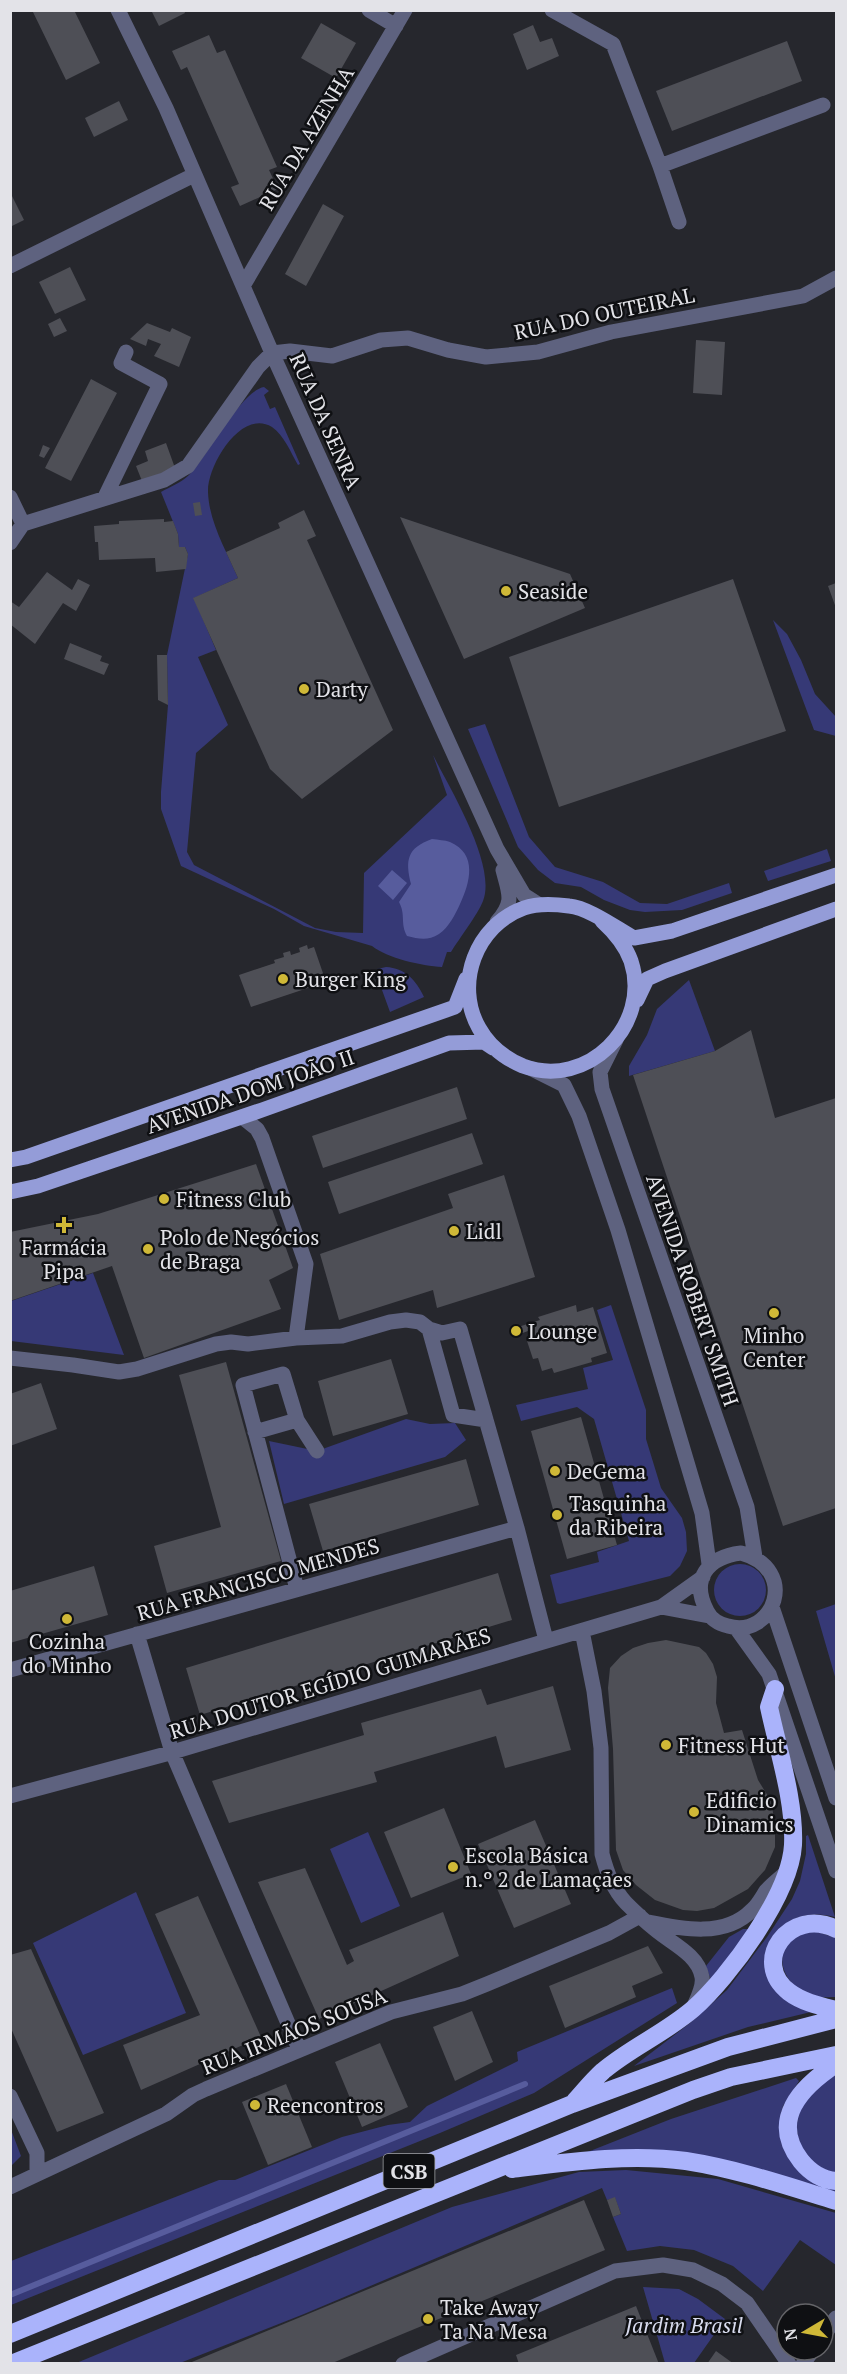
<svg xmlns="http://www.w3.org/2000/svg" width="847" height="2374" viewBox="0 0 847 2374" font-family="'PT Serif',serif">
<rect width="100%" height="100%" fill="#26272d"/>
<path fill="#363976" d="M 264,387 L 269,391 L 264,395 L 270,409 L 275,407 L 300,464 L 298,465 C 291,453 284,435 272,427 C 241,408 207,466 208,492 C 209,522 226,550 238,578 L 194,598 L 216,650 L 198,657 L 228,725 L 196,753 L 187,852 L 194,865 L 315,928 L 336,932 L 363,933 L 364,873 L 447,795 L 433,755 C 450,789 497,865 483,901 C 478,914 459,939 451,952 L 447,952 L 442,967 C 422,966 387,958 372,946 L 304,926 L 274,909 L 181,866 L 161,809 L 161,792 L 168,705 L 167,655 L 188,554 L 185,547 L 179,547 L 178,534 L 161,492 C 170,487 182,482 189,475 C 208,455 241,391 264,387 Z
M 773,620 L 787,634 L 801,660 L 815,694 L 836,717 L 836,736 L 814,730 Z
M 485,724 L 529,837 L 555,867 L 603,882 L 640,903 L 667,904 L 729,883 L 732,893 L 682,910 L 645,912 L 630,910 L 604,900 L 581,887 L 555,883 L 538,870 L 518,847 L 468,729 Z
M 827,849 L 831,861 L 768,881 L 764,871 Z
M 386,967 C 405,968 416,980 424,997 L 390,1012 L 382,990 L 385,986 L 377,969 Z
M 689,980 L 715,1051 L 629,1076 L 629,1066 L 647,1035 L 657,1009 Z
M 93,1273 L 124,1355 L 11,1341 L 11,1301 Z
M 611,1305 L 646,1410 L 646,1439 L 661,1488 L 682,1518 L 686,1532 L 687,1551 L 680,1566 L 670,1576 L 560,1604 L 557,1603 L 550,1575 L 599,1562 L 597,1552 L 629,1541 L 594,1419 L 577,1407 L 521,1421 L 516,1405 L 588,1389 L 583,1368 L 613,1360 L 597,1310 Z
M 406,1419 L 430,1424 L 455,1423 L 466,1440 L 445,1457 L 284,1504 L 269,1441 L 317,1451 Z
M714 1590a26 26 0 1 1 52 0a26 26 0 1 1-52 0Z
M 836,1604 L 836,1680 L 816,1611 Z
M 368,1832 L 400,1906 L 361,1923 L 330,1849 Z
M 808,1835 L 835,1917 C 805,1909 777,1920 767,1950 L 811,2012 L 748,2027 L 634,2066 L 690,2023 L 727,1990 L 767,1937 L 792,1899 L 800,1881 L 806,1854 L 806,1836 Z
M 136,1892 L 186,2013 L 83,2055 L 33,1943 Z
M 743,1929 L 749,1929 L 712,1983 L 706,1966 L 729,1937 Z
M 812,1930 L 836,1938 L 836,1997 C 829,1997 820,1998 812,1996 C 788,1989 769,1957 794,1937 C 798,1934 806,1932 812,1930 Z
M 672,1988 L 677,2003 L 534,2093 L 440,2133 L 11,2305 L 11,2261 L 219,2180 L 235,2180 L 342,2137 L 388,2125 L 410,2122 L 427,2106 L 518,2061 L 517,2052 Z
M 836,2075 L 836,2173 C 801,2166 785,2127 807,2098 C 813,2089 827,2080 836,2075 Z
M 796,2078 L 799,2081 L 783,2106 L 780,2118 L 782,2145 L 798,2170 L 836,2189 L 836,2192 L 585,2153 L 671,2119 Z
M 10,2127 L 21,2156 L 11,2166 L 10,2166 Z
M 626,2170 L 718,2179 L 836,2213 L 836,2265 L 800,2240 L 763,2291 L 733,2266 L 694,2250 L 660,2246 L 627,2251 L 613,2217 L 621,2214 L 615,2198 L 607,2200 L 602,2188 L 304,2314 L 180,2363 L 74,2364 L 452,2207 L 579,2172 Z
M 643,2287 L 679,2289 L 698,2299 L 725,2319 L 694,2363 L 665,2363 Z"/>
<path fill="#575c9d" d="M 432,839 C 438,840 445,840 450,842 C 478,854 470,883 460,904 C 455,915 449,927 439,934 C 428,941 419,939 407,936 C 400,923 406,915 399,902 L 411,884 C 405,860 407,848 432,839 Z
M 392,870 L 407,883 L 393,900 L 378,886 Z"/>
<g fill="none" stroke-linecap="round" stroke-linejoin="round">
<path stroke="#575c9d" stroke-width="6" d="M 10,2295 L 525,2084"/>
</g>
<path fill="#4e4f56" d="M 32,10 L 74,10 L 100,63 L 66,80 Z
M 151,10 L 184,10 L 185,13 L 159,26 Z
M 321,23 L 356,43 L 336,78 L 301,58 Z
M 533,25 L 540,42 L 552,38 L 559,56 L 527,70 L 513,34 Z
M 209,35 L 217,53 L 225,50 L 277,167 L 269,170 L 278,189 L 240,206 L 231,187 L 239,184 L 187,67 L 181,70 L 172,51 Z
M 787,41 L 802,81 L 672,131 L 656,91 Z
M 119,101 L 128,120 L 94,137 L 85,118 Z
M 10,192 L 24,220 L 10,227 Z
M 323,204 L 344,216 L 306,286 L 285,274 Z
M 70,267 L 86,300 L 55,314 L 39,282 Z
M 60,318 L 67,331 L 54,337 L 48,324 Z
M 147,323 L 170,332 L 172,328 L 191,337 L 179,367 L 154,356 L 161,344 L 148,339 L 146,346 L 130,339 Z
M 696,340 L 725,342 L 722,395 L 693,393 Z
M 91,379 L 117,393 L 71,481 L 45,468 Z
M 166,443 L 175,468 L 142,481 L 136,466 L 148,461 L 145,451 Z
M 43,445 L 50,448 L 44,458 L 39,456 Z
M 200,502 L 202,515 L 195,516 L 193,503 Z
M 304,510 L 316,536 L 307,540 L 393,730 L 302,799 L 270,769 L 193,598 L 238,578 L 226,552 L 280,528 L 278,523 Z
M 400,517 L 570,574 L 585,608 L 464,659 Z
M 164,519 L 164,522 L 173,521 L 178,534 L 179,547 L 185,547 L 188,554 L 186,569 L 156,572 L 155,558 L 99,560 L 98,542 L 95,542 L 94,526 L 119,524 L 119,521 Z
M 47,572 L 72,590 L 78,579 L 90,585 L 76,611 L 63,603 L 35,644 L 10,624 L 10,601 L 19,607 Z
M 733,579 L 786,731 L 559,807 L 509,657 Z
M 836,583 L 836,608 L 828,586 Z
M 70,643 L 102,656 L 100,661 L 109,664 L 104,675 L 64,659 Z
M 157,655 L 167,655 L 168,705 L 158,700 Z
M 307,945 L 308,949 L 314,947 L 326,982 L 251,1007 L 239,975 L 275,963 L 274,960 L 284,957 L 283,953 L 290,951 L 291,955 L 300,952 L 299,948 Z
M 751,1030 L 775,1118 L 836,1098 L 836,1508 L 783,1526 L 633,1075 L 715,1051 Z
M 457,1087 L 467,1119 L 323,1168 L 312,1136 Z
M 472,1133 L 483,1164 L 339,1214 L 328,1182 Z
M 256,1164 L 293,1268 L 269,1280 L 281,1309 L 144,1358 L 112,1266 L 10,1301 L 10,1232 L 98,1214 Z
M 504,1175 L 535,1277 L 437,1308 L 433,1290 L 339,1320 L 320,1254 L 453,1208 L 448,1194 Z
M 576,1305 L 577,1312 L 593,1307 L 607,1353 L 591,1358 L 592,1362 L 554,1373 L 552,1368 L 542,1371 L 538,1358 L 533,1359 L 526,1338 L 530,1337 L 528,1331 L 520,1334 L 518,1327 L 540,1320 L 538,1317 Z
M 391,1359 L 408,1414 L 333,1436 L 318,1381 Z
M 226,1362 L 281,1561 L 167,1593 L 154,1546 L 221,1527 L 179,1375 Z
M 41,1383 L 57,1429 L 10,1446 L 10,1394 Z
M 581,1417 L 617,1545 L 567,1559 L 531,1431 Z
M 466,1459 L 479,1505 L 323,1551 L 309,1504 Z
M 94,1566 L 108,1615 L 10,1643 L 10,1591 Z
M 498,1573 L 512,1620 L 200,1715 L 186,1668 Z
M 666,1640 L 699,1647 L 706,1653 L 713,1664 L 717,1677 L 716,1703 L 724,1733 L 742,1730 L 758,1780 L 771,1801 L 775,1824 L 775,1847 L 765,1870 L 748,1889 L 714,1908 L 697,1911 L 683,1910 L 655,1900 L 636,1885 L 623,1870 L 616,1850 L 613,1749 L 608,1688 L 610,1668 L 621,1656 L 633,1648 L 648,1643 Z
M 553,1686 L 571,1750 L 505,1768 L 496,1736 L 374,1772 L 377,1782 L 229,1823 L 212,1781 L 364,1735 L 361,1723 L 481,1689 L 487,1705 Z
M 444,1808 L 471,1874 L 411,1898 L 384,1832 Z
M 535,1820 L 571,1904 L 514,1928 L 478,1844 Z
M 305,1868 L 347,1965 L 354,1961 L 349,1950 L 443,1912 L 459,1956 L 319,2019 L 258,1882 Z
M 198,1896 L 261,2037 L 141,2090 L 123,2045 L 200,2015 L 155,1914 Z
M 648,1946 L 663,1973 L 632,1986 L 636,1997 L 565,2028 L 549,1986 Z
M 31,1949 L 104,2113 L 57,2132 L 10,2026 L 10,1955 Z
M 472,2011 L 493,2062 L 455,2081 L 433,2027 Z
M 380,2043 L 408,2107 L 362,2127 L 335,2062 Z
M 286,2084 L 312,2147 L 268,2165 L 242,2102 Z
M 615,2197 L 621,2214 L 613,2217 L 607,2200 Z
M 584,2200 L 605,2250 L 330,2364 L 187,2364 Z
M 636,2306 L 659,2364 L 519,2364 L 516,2355 Z
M 716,2351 L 734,2364 L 707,2364 Z"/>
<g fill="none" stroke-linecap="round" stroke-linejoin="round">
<path stroke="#5e627f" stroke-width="15" d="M 118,10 L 166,108 L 272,353 L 497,849 L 524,895 L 538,904
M 369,10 L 396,26
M 552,10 L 613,44 L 660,166 L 679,222
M 660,166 L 823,105
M 10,266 L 194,175
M 243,286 L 405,10
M 10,497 L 23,524
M 105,497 L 160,384 L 121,363 L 126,352
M 10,543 L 23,524 L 164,480 L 188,466 L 258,367 L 272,353 L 290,351 L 332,356 L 381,340 L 408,338 L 448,350 L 486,357 L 538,352 L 611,332 L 803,296 L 836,278
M 497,922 C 515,901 509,894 503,870
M 616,1040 L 600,1072 L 602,1089 L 747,1507 L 755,1557
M 532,1069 L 564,1085 L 579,1116 L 618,1230 L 702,1513 L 709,1564
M 242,1117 L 257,1129 L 262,1138 L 306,1264 L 296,1338
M 429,1329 L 453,1415 L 486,1420
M 10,1358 L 73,1365 L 119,1372 L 137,1369 L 216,1344 L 231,1342 L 248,1344 L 296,1338 L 342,1336 L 390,1322 L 406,1320 L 420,1322 L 429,1329 L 442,1333 L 460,1329 L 517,1528 L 546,1640
M 255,1432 L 297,1420
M 741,1553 C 800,1569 774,1639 728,1626 C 719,1624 711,1619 707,1611 C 690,1579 708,1557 741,1553 Z
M 297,1589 L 243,1385 L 283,1374 L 297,1420 L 317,1451
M 661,1607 L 709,1616
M 772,1607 L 836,1798
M 736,1628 L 769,1674 L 836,1871
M 582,1631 L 594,1691 L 601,1748 L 602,1854 C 607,1873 613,1889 626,1903 C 636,1913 647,1923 657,1931 C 673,1944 698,1955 702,1977 C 704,1987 697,1999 693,2008
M 137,1634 L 172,1752 L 299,2049
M 10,1670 L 517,1528
M 10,1796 L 166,1754 L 661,1607 L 703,1577
M 648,1922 C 682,1929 725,1938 752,1910 C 758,1905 762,1897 766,1891 C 772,1884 780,1878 787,1872
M 10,2096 L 37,2153 L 37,2174
M 10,2187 L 166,2114 L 193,2095 L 206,2089 L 391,2012 L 462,1994 L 487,1984 L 609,1933 L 640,1916
M 823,2336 L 836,2318
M 403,2364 L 615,2271 L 663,2265 L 693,2270 L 722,2284 L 747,2303 L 789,2364
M 803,2364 L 813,2350"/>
<path stroke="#949cd8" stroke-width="15" d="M 602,921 C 614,932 625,944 631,961 C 652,1025 587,1090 523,1066 C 504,1058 489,1046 479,1028 C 454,984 476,925 524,908 C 538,903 554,904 569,906 C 589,908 616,928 634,938 L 672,931 L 836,875
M 637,1000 L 647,979 L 665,971 L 836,909
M 10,1160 L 26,1157 L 455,1007 L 466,979
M 10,1192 L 38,1186 L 262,1110 L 449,1043 L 484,1042 L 493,1048"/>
<path stroke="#aab3fb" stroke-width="18" d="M 836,1929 C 789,1906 750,1962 789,1992 C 802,2002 820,2006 836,2010
M 836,2064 C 801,2087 769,2120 801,2161 C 810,2172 822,2180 836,2181
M 575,2101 C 584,2091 593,2080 603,2071 C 630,2048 665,2033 693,2009 C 729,1977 790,1895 793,1845 C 795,1801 778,1750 769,1707 L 775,1689
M 512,2169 C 568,2162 629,2153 686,2161 C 737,2169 787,2186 836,2201
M 10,2334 L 572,2104 L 728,2047 L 836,2019
M 11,2364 L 693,2090 L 731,2077 L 836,2055"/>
</g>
<g fill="#cfb837" stroke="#0f1013" stroke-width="2">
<circle cx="506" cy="591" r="6"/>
<circle cx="304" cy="689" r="6"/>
<circle cx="283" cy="979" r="6"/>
<circle cx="164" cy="1199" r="6"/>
<path d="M61 1216h6v6h6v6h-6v6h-6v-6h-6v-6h6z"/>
<circle cx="454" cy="1231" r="6"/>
<circle cx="148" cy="1249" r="6"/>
<circle cx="774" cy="1313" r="6"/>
<circle cx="516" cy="1331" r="6"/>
<circle cx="555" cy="1471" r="6"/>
<circle cx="557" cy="1515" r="6"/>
<circle cx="67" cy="1619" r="6"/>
<circle cx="666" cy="1745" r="6"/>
<circle cx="694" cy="1812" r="6"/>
<circle cx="453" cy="1867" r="6"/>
<circle cx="255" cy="2105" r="6"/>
<circle cx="428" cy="2319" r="6"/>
</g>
<g text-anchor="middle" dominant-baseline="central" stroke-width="5" stroke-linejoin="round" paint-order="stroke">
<rect fill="#0f1013" stroke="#a3a4a8" stroke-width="1.5" x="383.5" y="2154" width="51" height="34" rx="4.5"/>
<g font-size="20" font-weight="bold" fill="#e3e3e8">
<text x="409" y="2171">CSB</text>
</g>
<g font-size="21" fill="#e3e3e8" stroke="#0f1013">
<text transform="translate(306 138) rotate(-59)">RUA DA AZENHA</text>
<text transform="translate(604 313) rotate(-12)">RUA DO OUTEIRAL</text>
<text transform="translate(326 421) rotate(66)">RUA DA SENRA</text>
<text transform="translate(250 1091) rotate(-19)">AVENIDA DOM JOÃO II</text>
<text transform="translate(693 1290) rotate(71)">AVENIDA ROBERT SMITH</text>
<text transform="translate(258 1579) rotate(-16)">RUA FRANCISCO MENDES</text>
<text transform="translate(330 1683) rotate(-17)">RUA DOUTOR EGÍDIO GUIMARÃES</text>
<text transform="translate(294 2031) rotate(-22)">RUA IRMÃOS SOUSA</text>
</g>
<g font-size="21" fill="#e3e3e8" stroke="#0f1013" text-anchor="start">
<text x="518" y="591">Seaside</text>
<text x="316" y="689">Darty</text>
<text x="295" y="979">Burger King</text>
<text x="176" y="1199">Fitness Club</text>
<text x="466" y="1231">Lidl</text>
<text x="160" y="1237">Polo de Negócios<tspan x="160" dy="24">de Braga</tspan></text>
<text x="64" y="1247" text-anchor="middle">Farmácia<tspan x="64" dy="24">Pipa</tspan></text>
<text x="528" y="1331">Lounge</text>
<text x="774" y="1335" text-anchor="middle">Minho<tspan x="774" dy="24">Center</tspan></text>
<text x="567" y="1471">DeGema</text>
<text x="569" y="1503">Tasquinha<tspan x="569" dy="24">da Ribeira</tspan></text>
<text x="67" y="1641" text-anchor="middle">Cozinha<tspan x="67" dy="24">do Minho</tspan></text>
<text x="678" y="1745">Fitness Hut</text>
<text x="706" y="1800">Edificio<tspan x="706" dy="24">Dinamics</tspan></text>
<text x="465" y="1855">Escola Básica<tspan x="465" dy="24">n.º 2 de Lamaçães</tspan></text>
<text x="267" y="2105">Reencontros</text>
<text x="440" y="2307">Take Away<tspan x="440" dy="24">Ta Na Mesa</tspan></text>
</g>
<g font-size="21" font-style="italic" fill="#d8dbee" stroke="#0f1013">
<text x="684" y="2325">Jardim Brasil</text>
</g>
</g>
<rect width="847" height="2374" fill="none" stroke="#e3e3e8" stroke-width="24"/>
<g transform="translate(805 2332) rotate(260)"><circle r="28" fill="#0f1013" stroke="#646468" stroke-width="1.5"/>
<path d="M0-4.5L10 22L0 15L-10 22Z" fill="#cfb837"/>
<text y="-9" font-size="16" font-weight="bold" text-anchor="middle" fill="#e3e3e8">N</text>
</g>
</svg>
